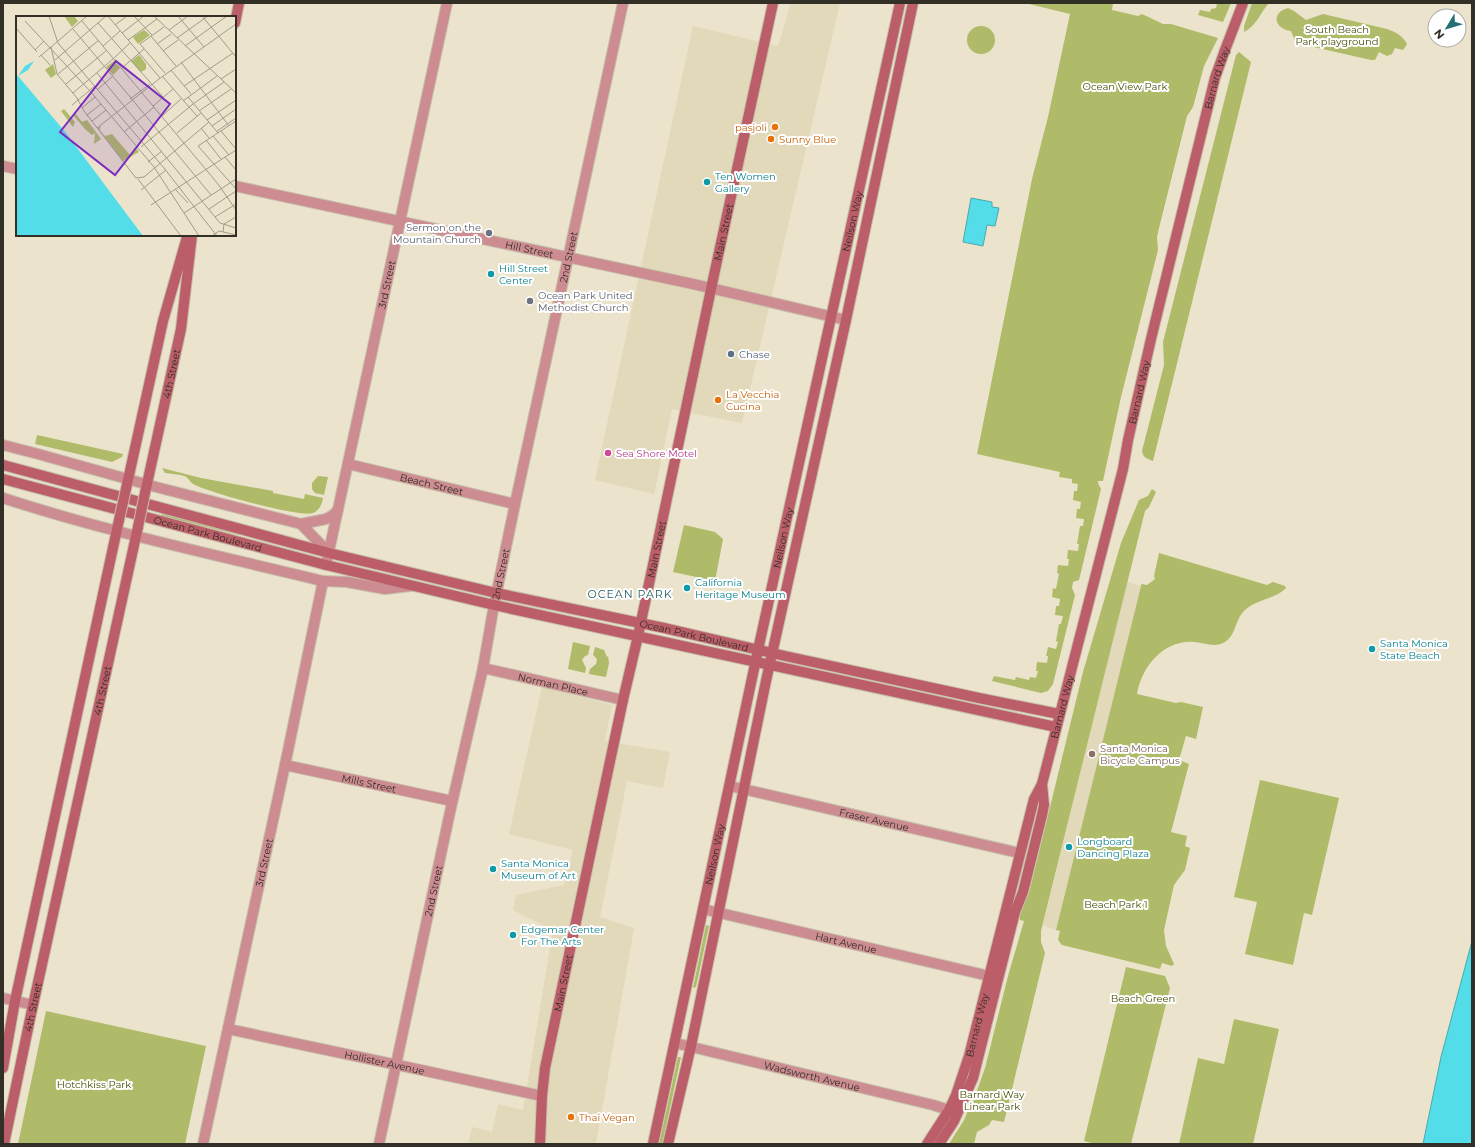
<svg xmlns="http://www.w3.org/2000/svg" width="1475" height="1147" viewBox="0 0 1475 1147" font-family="Montserrat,sans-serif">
<rect width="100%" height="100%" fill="#ebe3cb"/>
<path fill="#e2d9ba" d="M 791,3 L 840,3 L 742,423 L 672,409 L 654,494 L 595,480 L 693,26 L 778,46 Z
M 1127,582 L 1141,586 L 1056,930 L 1043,925 Z
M 542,687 L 612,705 L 605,741 L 670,752 L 663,788 L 627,781 L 600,917 L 634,928 L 596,1144 L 468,1144 L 472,1127 L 492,1132 L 498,1104 L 523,1110 L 553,930 L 513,910 L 516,895 L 564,885 L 573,850 L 509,834 Z"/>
<path fill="#afbb68" d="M 1025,3 L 1113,3 L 1112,10 L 1138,16 L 1142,14 L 1163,24 L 1171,24 L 1218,38 L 1204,66 L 1193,107 L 1187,116 L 1159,228 L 1157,237 L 1158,250 L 1121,397 L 1103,481 L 1098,481 L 1098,483 L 1101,489 L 1079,580 L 1073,582 L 1072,588 L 1075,595 L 1053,684 L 1048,691 L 1041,693 L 992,681 L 994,676 L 1015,680 L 1016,677 L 1029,680 L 1030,677 L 1036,678 L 1038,671 L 1036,671 L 1037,662 L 1047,663 L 1048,656 L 1046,656 L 1048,647 L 1056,649 L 1058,642 L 1056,641 L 1059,624 L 1061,624 L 1063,616 L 1055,615 L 1056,606 L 1059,606 L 1060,599 L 1052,597 L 1053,588 L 1056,589 L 1059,574 L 1057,573 L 1058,565 L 1068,566 L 1069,559 L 1067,559 L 1068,550 L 1078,551 L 1079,544 L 1077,544 L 1080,526 L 1083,526 L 1084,519 L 1076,518 L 1077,509 L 1080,509 L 1081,502 L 1073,500 L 1074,491 L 1077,491 L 1078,484 L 1072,483 L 1072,479 L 1059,477 L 1060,472 L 977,454 L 1032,179 L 1048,117 L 1070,14 Z
M 1215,3 L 1231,3 L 1223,22 L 1198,15 L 1200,10 L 1210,12 L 1211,9 L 1216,8 L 1217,5 Z
M 1252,3 L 1269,3 C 1260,13 1257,25 1244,32 L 1244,26 Z
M 1288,8 L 1294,11 L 1306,20 L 1323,14 L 1387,29 C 1396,32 1403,36 1407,44 L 1403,50 L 1395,48 L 1392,54 L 1387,56 L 1379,52 L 1375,60 L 1371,60 L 1296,43 L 1291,31 C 1275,29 1270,13 1288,8 Z
M967 40a14 14 0 1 1 28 0a14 14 0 1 1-28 0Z
M 1239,52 L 1251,62 L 1153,461 C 1148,459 1143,458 1142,451 L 1164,365 L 1163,342 L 1236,55 Z
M 37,435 L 123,454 L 122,457 L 112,462 L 35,444 Z
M 162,468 L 201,478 L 273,491 L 273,493 L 304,499 L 305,494 L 323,498 C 322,504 319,511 313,513 C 300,518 207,492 193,484 C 190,482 188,477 184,476 C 178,474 171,474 165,473 Z
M 318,476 L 328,477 L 324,495 L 315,493 L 312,489 L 312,483 Z
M 1152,489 L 1156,492 L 1149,507 L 1145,511 L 1041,931 L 1041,942 L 1045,953 L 1004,1122 L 992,1120 L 989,1125 L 977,1132 L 974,1144 L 949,1144 L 964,1120 L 969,1108 L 973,1105 L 974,1099 L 985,1068 L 1008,976 L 1024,921 L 1020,920 C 1018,911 1025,901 1029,893 L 1083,672 L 1121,543 L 1139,500 L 1148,496 Z
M 162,513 L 240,533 L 239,535 L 162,516 Z
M 684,525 L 715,532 L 723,539 L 715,581 L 673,572 Z
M 1159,553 L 1267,585 L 1273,582 L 1285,586 L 1286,588 C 1274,600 1256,599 1244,611 C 1235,620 1236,635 1225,642 C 1215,648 1205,643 1195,642 C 1164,639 1142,666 1137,694 L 1176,703 L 1181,702 L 1203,707 L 1196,739 L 1186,736 L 1179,760 L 1189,764 L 1171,832 L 1187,836 L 1185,846 L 1190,848 L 1185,870 L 1174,885 L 1164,930 L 1166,946 L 1174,964 L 1172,966 L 1162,963 L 1160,969 L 1062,945 L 1058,940 L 1060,931 L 1056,930 L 1141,586 L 1141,584 L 1147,585 L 1155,579 L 1154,576 Z
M 573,642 L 590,646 L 588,655 L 585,656 L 582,660 L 586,668 L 585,673 L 568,669 Z
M 595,647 L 604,650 L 607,657 L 608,656 L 609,663 L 606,677 L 589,674 L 590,669 L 596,664 L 597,659 L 593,655 Z
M 1260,780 L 1339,798 L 1312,915 L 1304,913 L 1293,965 L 1245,954 L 1257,902 L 1234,897 Z
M 706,925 L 709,926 L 696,987 L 693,988 Z
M 1126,967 L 1165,976 L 1170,988 L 1131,1144 L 1096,1144 L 1084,1141 Z
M 46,1011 L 206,1046 L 185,1144 L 18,1144 Z
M 1234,1019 L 1279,1029 L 1253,1144 L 1179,1144 L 1198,1058 L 1224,1064 Z
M 678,1057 L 681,1057 L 664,1136 L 663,1144 L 659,1144 Z"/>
<path fill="#53dde9" stroke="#49a9ae" d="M 971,198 L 992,202 L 992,207 L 999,208 L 995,226 L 987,225 L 983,246 L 963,242 Z
M 1472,941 L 1472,1144 L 1423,1144 L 1441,1057 Z"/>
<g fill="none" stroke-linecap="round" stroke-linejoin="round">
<defs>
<g id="street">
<path d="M 3,166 L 17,169"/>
<path id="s1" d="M 235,186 L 693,284 L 846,320"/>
<path d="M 3,445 L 38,454 L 156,487 L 301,524 L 326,519 L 333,515 L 338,510"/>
<path id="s2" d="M 348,464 L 515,504"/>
<path d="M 3,498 C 107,532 216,555 323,581 L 347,582 L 385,589 L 410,586"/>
<path d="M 301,524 L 329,553"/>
<path id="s3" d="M 326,565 L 447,3"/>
<path id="s4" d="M 483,668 L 623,700"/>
<path id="s5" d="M 285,765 L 452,801"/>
<path id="s6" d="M 730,786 L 1019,853"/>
<path id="s7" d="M 703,909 L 989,976"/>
<path d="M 3,998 L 33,1005"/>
<path id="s8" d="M 228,1029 L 407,1067 L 542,1096"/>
<path id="s9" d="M 675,1043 L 933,1105 L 949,1110"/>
<path id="s10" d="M 203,1144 L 285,765 L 323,581"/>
<path id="s11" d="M 379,1144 L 450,812 L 483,668 L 494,605 L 515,504 L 623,3"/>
</g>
<g id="secondary">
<path d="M 235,23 L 239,3"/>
<path id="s12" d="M 3,465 L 329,553 L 496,593 L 664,628 L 785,656 L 979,698 L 1059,714"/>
<path id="s13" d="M 3,479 L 326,565 L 494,605 L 1056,727"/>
<path d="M 126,489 L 163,321 L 187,237"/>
<path id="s14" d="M 145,493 L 181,329 L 192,235"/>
<path d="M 3,1068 L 15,1001 L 119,520"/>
<path id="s15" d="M 4,1144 L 30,1019 L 138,527"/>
<path id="s16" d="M 540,1144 L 542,1096 L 545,1068 L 623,700 L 638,636 L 714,275 L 773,3"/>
<path id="s17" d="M 653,1144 L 758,650 L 900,3"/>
<path d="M 668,1144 L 691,1046 L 766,681 L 846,320 L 913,3"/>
<path id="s18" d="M 927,1144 L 949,1110 L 956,1095 L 969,1056 L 1034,799 L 1042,784 L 1123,469 L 1128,440 L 1151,339 L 1215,78 L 1225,50 L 1243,3"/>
<path d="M 939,1144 L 954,1121 L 973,1078 L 1015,912 L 1023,892 L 1042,815 L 1044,805 L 1042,784"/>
</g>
</defs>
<use href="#street" stroke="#c6bfaa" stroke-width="12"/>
<use href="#secondary" stroke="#c6bfaa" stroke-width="12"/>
<use href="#street" stroke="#cd8c91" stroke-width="10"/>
<use href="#secondary" stroke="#bc5e6a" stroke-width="10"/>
<defs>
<path id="secondary-bridge" d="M 119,520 L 126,489
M 138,527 L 145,493"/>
</defs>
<use href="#secondary-bridge" stroke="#c6bfaa" stroke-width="12" stroke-linecap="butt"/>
<use href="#secondary-bridge" stroke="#bc5e6a" stroke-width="10"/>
</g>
<g fill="#e8710a" stroke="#fff" stroke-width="1.5">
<circle cx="775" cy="127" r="4"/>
<circle cx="771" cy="139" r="4"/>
<circle cx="718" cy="400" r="4"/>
<circle cx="571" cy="1117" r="4"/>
</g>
<g fill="#0f9aa8" stroke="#fff" stroke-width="1.5">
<circle cx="707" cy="182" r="4"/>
<circle cx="491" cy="274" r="4"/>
<circle cx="687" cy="588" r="4"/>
<circle cx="1372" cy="649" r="4"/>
<circle cx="1069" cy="847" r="4"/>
<circle cx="493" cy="869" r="4"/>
<circle cx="513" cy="935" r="4"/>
</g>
<g fill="#6b7280" stroke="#fff" stroke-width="1.5">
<circle cx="489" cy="233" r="4"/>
<circle cx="530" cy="301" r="4"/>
</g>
<circle fill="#5c6f8a" stroke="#fff" stroke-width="1.5" cx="731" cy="354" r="4"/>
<circle fill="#d1479c" stroke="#fff" stroke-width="1.5" cx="608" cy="453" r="4"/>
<circle fill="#8d6e63" stroke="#fff" stroke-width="1.5" cx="1092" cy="754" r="4"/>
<g text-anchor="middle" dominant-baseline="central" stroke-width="4" stroke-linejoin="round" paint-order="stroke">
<g font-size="10" fill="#484f06" stroke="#fff">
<text x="1337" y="29">South Beach<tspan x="1337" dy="12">Park playground</tspan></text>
<text x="1125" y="86">Ocean View Park</text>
<text x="1116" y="904">Beach Park 1</text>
<text x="1143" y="998">Beach Green</text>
<text x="94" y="1084">Hotchkiss Park</text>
<text x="992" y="1094">Barnard Way<tspan x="992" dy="12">Linear Park</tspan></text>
</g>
<g font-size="10" fill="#322f26" stroke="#fff">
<text stroke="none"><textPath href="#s18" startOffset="1108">Barnard Way</textPath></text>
<text stroke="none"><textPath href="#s17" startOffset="944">Neilson Way</textPath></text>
<text stroke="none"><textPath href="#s16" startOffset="931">Main Street</textPath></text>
<text stroke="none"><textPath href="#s1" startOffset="301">Hill Street</textPath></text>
<text stroke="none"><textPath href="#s11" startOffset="907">2nd Street</textPath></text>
<text stroke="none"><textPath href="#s3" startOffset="287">3rd Street</textPath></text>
<text stroke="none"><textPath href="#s14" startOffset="122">4th Street</textPath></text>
<text stroke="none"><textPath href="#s18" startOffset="784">Barnard Way</textPath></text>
<text stroke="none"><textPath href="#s2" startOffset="86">Beach Street</textPath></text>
<text stroke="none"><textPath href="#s13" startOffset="212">Ocean Park Boulevard</textPath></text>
<text stroke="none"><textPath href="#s17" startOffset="620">Neilson Way</textPath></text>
<text stroke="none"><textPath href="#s16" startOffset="607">Main Street</textPath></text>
<text stroke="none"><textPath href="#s11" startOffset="583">2nd Street</textPath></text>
<text stroke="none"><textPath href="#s12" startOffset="712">Ocean Park Boulevard</textPath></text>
<text stroke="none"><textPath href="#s4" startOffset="72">Norman Place</textPath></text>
<text stroke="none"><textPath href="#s15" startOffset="464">4th Street</textPath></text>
<text stroke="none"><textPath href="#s18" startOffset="460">Barnard Way</textPath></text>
<text stroke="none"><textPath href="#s5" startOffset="86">Mills Street</textPath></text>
<text stroke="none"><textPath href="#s6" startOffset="148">Fraser Avenue</textPath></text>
<text stroke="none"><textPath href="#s17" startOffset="296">Neilson Way</textPath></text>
<text stroke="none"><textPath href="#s10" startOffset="288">3rd Street</textPath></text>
<text stroke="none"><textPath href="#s11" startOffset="259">2nd Street</textPath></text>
<text stroke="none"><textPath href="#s7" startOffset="147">Hart Avenue</textPath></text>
<text stroke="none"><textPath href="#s16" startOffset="163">Main Street</textPath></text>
<text stroke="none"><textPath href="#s15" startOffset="140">4th Street</textPath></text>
<text stroke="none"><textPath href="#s18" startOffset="130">Barnard Way</textPath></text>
<text stroke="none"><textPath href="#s8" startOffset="160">Hollister Avenue</textPath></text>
<text stroke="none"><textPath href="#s9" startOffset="141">Wadsworth Avenue</textPath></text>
</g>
<g font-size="10" fill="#c56008" stroke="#fff" text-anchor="start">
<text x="767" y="127" text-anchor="end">pasjoli</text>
<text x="779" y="139">Sunny Blue</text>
<text x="726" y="394">La Vecchia<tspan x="726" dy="12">Cucina</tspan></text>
<text x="579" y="1117">Thai Vegan</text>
</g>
<g font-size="10" fill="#0d838f" stroke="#fff" text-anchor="start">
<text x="715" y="176">Ten Women<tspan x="715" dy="12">Gallery</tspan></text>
<text x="499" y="268">Hill Street<tspan x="499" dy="12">Center</tspan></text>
<text x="695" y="582">California<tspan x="695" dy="12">Heritage Museum</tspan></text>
<text x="1380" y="643">Santa Monica<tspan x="1380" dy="12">State Beach</tspan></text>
<text x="1077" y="841">Longboard<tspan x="1077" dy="12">Dancing Plaza</tspan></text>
<text x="501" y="863">Santa Monica<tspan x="501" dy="12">Museum of Art</tspan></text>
<text x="521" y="929">Edgemar Center<tspan x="521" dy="12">For The Arts</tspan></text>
</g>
<g font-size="10" fill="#5b616d" stroke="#fff" text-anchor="end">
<text x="481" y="227">Sermon on the<tspan x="481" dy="12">Mountain Church</tspan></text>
<text x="538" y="295" text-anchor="start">Ocean Park United<tspan x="538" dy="12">Methodist Church</tspan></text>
</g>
<g font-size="10" fill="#4e5e75" stroke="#fff" text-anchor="start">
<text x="739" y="354">Chase</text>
</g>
<g font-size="10" fill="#b23c85" stroke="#fff" text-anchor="start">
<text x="616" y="453">Sea Shore Motel</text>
</g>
<g font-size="10" fill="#785e54" stroke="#fff" text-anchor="start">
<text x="1100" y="748">Santa Monica<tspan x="1100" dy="12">Bicycle Campus</tspan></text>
</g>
<g font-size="11" letter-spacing="1" fill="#255f64" stroke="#fff">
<text x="630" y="594">OCEAN PARK</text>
</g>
</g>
<g transform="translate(16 16)">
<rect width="220" height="220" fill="#ebe3cb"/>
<path d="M 48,0 L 58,0 L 62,5 L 56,11 ZM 128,14 L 134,19 L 122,28 L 117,21 ZM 123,39 L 130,48 L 130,53 L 125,56 L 115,45 ZM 98,45 L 104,52 L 97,59 L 90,51 ZM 37,48 L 40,58 L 35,62 L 29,54 ZM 48,93 L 59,106 L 57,111 L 45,95 ZM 59,97 L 66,106 L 71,104 L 85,123 L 78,128 L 79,117 L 76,119 L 69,113 L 57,99 ZM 85,110 L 84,114 L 89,120 L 96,118 L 114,139 L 121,133 L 123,136 L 107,145 L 82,112 Z" fill="#afbb68"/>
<path d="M 18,45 L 12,54 L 2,60 L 50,117 L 127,220 L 0,220 L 0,58 L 2,60 L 9,50 Z" fill="#53dde9"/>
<path fill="none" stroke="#a19b89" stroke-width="1" d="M 33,0 L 42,27 L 148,152 L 201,220M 92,0 L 144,62M 118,0 L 136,19M 138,0 L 220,77M 162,0 L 188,31M 186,0 L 220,41M 9,5 L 74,75 L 138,151 L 183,220M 66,5 L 202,168 L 220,194M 82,7 L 147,81M 99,9 L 111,0M 148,11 L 124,28 L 149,57M 0,12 L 21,36M 57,13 L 115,82M 153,14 L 172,0M 106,17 L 128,0M 135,20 L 160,50M 161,22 L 192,0M 112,24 L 141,3M 141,28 L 155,18M 87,30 L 104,15M 169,30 L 211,0M 35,31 L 71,0M 19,34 L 28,25M 147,35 L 162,24M 25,39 L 34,49M 23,41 L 35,31 L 41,58 L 61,82 L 68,95 L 120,162 L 128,161 L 193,106M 98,42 L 114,27M 39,44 L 90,0M 165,46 L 213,110M 106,52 L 128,33M 155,54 L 175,78M 81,57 L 204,207 L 220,212M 42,58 L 83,24M 146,60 L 181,100M 205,63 L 220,53M 50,68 L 91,34M 168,70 L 217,37M 82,73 L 97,60M 57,77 L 97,43M 172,81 L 202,117M 115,82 L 195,179M 114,83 L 134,68M 167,85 L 201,60M 56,89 L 79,70M 137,90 L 157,73M 66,92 L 79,81M 183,95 L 215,73M 71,99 L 85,88M 146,100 L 165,83M 191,104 L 220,84M 76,105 L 90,94M 220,105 L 182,130 L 220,173M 196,110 L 220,93M 81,112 L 143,63 L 220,8M 185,112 L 193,122M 201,115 L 220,102M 205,115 L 220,133M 108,116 L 138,91M 161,117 L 185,97M 197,120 L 213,139M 190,124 L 205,143M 125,131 L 177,88 L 208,66M 209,141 L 220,154M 132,146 L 146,135M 122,163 L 165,220M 159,173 L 172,187M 125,174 L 150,154M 135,189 L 220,134M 193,193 L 220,175M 168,197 L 220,163M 199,201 L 220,188M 207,216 L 208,208 L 220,201M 196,220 L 203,215 L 220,219"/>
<path fill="#7b2cbf" fill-opacity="0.15" stroke="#7b2cbf" stroke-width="2" d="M 100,45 L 154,88 L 99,159 L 44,116 Z"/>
<rect width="220" height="220" fill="none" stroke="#322f26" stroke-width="2"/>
</g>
<rect width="1475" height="1147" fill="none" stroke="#322f26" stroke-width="8"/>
<g transform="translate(1447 28) rotate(232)"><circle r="19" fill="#ffffff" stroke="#adaca8"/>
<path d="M0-3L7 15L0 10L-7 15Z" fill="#256f76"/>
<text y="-6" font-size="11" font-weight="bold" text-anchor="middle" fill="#322f26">N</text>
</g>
</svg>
